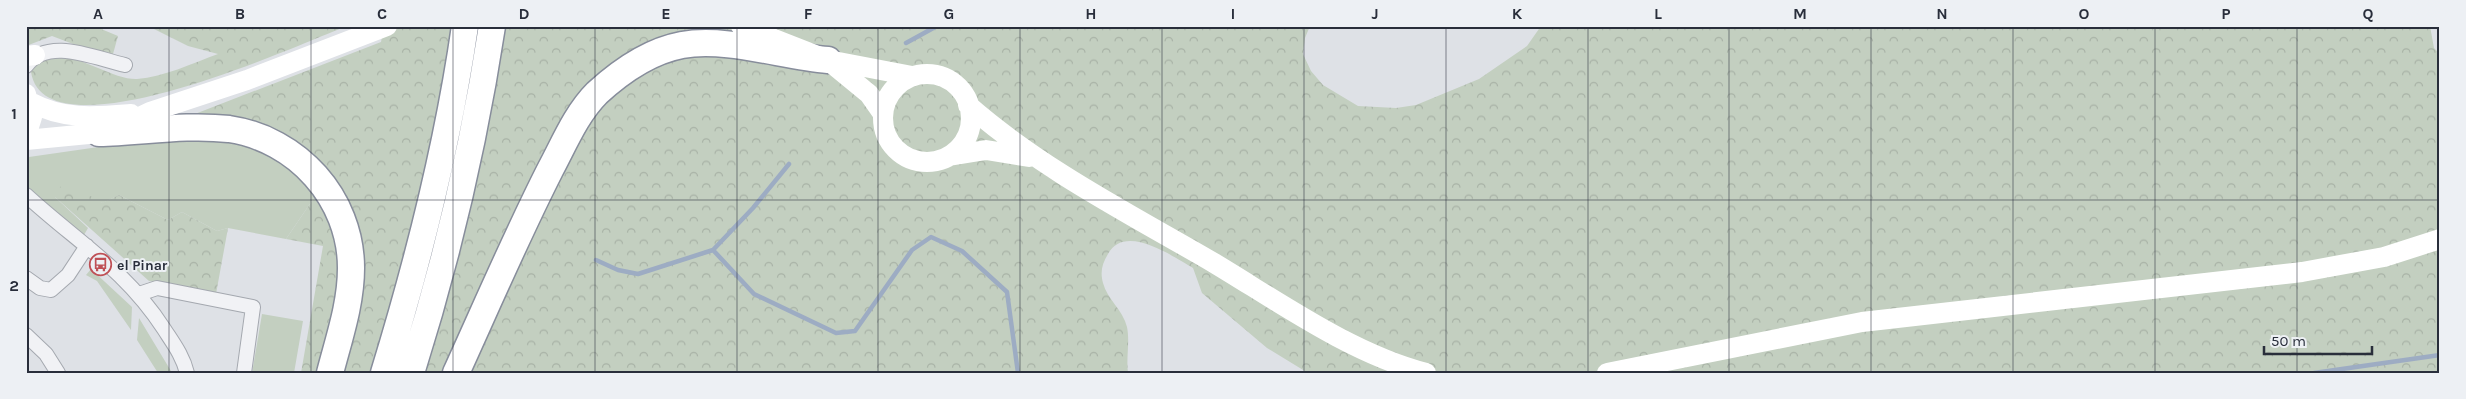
<svg xmlns="http://www.w3.org/2000/svg" width="2466" height="399" viewBox="0 0 2466 399" font-family="Karla,sans-serif">
<defs>
<pattern id="forest-crowns" width="20" height="18" patternUnits="userSpaceOnUse" patternTransform="scale(1.25)"><rect width="20" height="18" fill="#c3cfc0"/><path d="M2 6a3 3 0 1 1 6 0M12 15a3 3 0 1 1 6 0" fill="none" stroke="#a8b2a6"/></pattern>
</defs>
<rect width="100%" height="100%" fill="#dee1e6"/>
<path fill="#c3cfc0" d="M 189,134 L 248,143 L 281,157 L 318,192 L 286,239 L 228,228 L 217,231 L 182,212 L 168,220 L 119,195 L 103,203 L 55,197 L 88,228 L 84,235 L 26,189 L 26,159 L 29,157 Z
M 91,269 L 132,307 L 131,330 L 97,281 L 86,275 Z
M 262,314 L 303,321 L 294,373 L 252,373 Z
M 139,318 L 171,371 L 172,373 L 158,373 L 137,340 Z"/>
<path fill="url(#forest-crowns)" d="M 33,26 L 94,26 L 118,36 L 113,54 L 73,44 L 52,36 L 26,46 L 26,28 Z
M 148,26 L 347,26 C 300,44 45,161 31,72 C 57,34 105,80 137,79 C 164,77 193,63 218,54 L 188,46 Z
M 384,26 L 1310,26 L 1305,38 L 1303,54 L 1311,71 L 1323,85 L 1358,106 L 1396,108 L 1416,105 L 1479,79 L 1527,46 L 1541,26 L 2430,26 L 2434,48 L 2440,54 L 2440,373 L 1308,373 L 1267,348 L 1202,293 L 1193,268 C 1172,256 1125,223 1108,254 C 1102,264 1100,272 1103,283 C 1107,299 1123,310 1127,327 C 1130,341 1126,358 1128,373 L 337,373 L 358,280 L 317,168 L 182,119 L 381,42 Z
M 64,180 L 102,203 L 119,195 L 168,220 L 182,212 L 217,231 L 228,228 L 216,294 L 149,281 L 55,197 Z
M 318,192 L 338,236 L 340,300 L 320,373 L 301,373 L 323,246 L 286,239 Z"/>
<g fill="none" stroke-linecap="round" stroke-linejoin="round">
<path stroke="#9dacc3" stroke-width="4.5" d="M 906,43 L 937,26
M 713,250 L 753,208 L 789,164
M 596,260 L 618,270 L 638,274 L 713,250 L 754,294 L 836,333 L 855,331 L 912,250 L 931,237 L 962,251 L 1007,292 L 1018,373
M 2314,373 L 2440,355"/>
<defs>
<path id="street" d="M 26,66 C 48,36 94,58 125,65
M 26,195 C 77,242 125,269 164,329 C 173,343 183,356 187,373
M 26,278 L 40,288 L 51,290 L 68,275 L 87,246
M 139,294 L 157,288 L 253,307 L 244,373
M 26,335 L 46,354 L 58,373"/>
<path id="highway" d="M 99,133 C 142,132 186,124 229,129 C 297,139 351,198 351,268 C 351,304 339,338 330,373
M 384,373 C 419,259 448,144 465,26
M 411,373 C 447,259 474,144 492,26
M 456,373 C 487,305 516,237 550,170 C 564,144 576,114 597,93 C 621,71 650,51 682,45 C 726,37 782,56 828,60"/>
</defs>
<use href="#street" stroke="#a4a8af" stroke-width="16"/>
<use href="#highway" stroke="#878d9b" stroke-width="29"/>
<use href="#street" stroke="#f1f2f5" stroke-width="14"/>
<path stroke="#fff" stroke-width="20" d="M 741,26 L 828,60 L 912,76
M 26,56 L 35,55
M 830,62 L 869,94 L 883,114
M883 118a44 44 0 1 1 88 0a44 44 0 1 1-88 0Z
M 26,94 L 32,117 L 26,136
M 30,102 C 64,120 94,117 131,114
M 968,105 C 1041,169 1130,214 1214,263 C 1279,302 1352,354 1426,373
M 26,140 L 99,133 L 123,125 L 150,112 L 247,80 L 387,26
M 949,156 L 986,150 L 1029,157
M 1607,373 L 1862,322 L 2302,272 L 2384,257 L 2440,239"/>
<use href="#highway" stroke="#fff" stroke-width="26"/>
</g>
<path fill="none" stroke="#292e3b" stroke-width="1" stroke-opacity="0.55" d="M 169,26 L 169,373M 311,26 L 311,373M 453,26 L 453,373M 595,26 L 595,373M 737,26 L 737,373M 878,26 L 878,373M 1020,26 L 1020,373M 1162,26 L 1162,373M 1304,26 L 1304,373M 1446,26 L 1446,373M 1588,26 L 1588,373M 1729,26 L 1729,373M 1871,26 L 1871,373M 2013,26 L 2013,373M 2155,26 L 2155,373M 2297,26 L 2297,373M 26,200 L 2440,200"/>
<defs>
<symbol id="bus-ring" viewBox="-11 -11 22 22"><circle r="9.5" fill="#edf0f4" stroke="#bf5056" stroke-width="1.5"/><path d="M-5-6H5V4H4V6H2V4H-2V6H-4V4H-5ZM-3.5-4V0h7V-4ZM-3.5 1.2v1.5H-2V1.2ZM2 1.2v1.5H3.5V1.2Z" fill="#bf5056"/></symbol>
</defs>
<g fill-rule="evenodd">
<use href="#bus-ring" x="88" y="252" width="25" height="25"/>
</g>
<g text-anchor="middle" dominant-baseline="central" stroke-width="4" stroke-linejoin="round" paint-order="stroke">
<g font-size="14" font-weight="bold" fill="#292e3b" stroke="#edf0f4" text-anchor="start">
<text x="117" y="265">el Pinar</text>
</g>
</g>
<rect width="2466" height="399" fill="none" stroke="#edf0f4" stroke-width="55"/>
<path d="M2264 346v8h108v-8" fill="none" stroke="#292e3b" stroke-width="2.5"/>
<text x="2271" y="346" font-size="15" fill="#292e3b" stroke="#edf0f4" stroke-width="4" paint-order="stroke">50 m</text>
<rect x="28" y="28" width="2410" height="344" fill="none" stroke="#292e3b" stroke-width="2"/>
<g font-size="16" text-anchor="middle" font-weight="bold" fill="#292e3b">
<text x="98" y="19">A</text>
<text x="240" y="19">B</text>
<text x="382" y="19">C</text>
<text x="524" y="19">D</text>
<text x="666" y="19">E</text>
<text x="808" y="19">F</text>
<text x="949" y="19">G</text>
<text x="1091" y="19">H</text>
<text x="1233" y="19">I</text>
<text x="1375" y="19">J</text>
<text x="1517" y="19">K</text>
<text x="1658" y="19">L</text>
<text x="1800" y="19">M</text>
<text x="1942" y="19">N</text>
<text x="2084" y="19">O</text>
<text x="2226" y="19">P</text>
<text x="2368" y="19">Q</text>
<text x="14" y="119">1</text>
<text x="14" y="291">2</text>
</g>
</svg>
